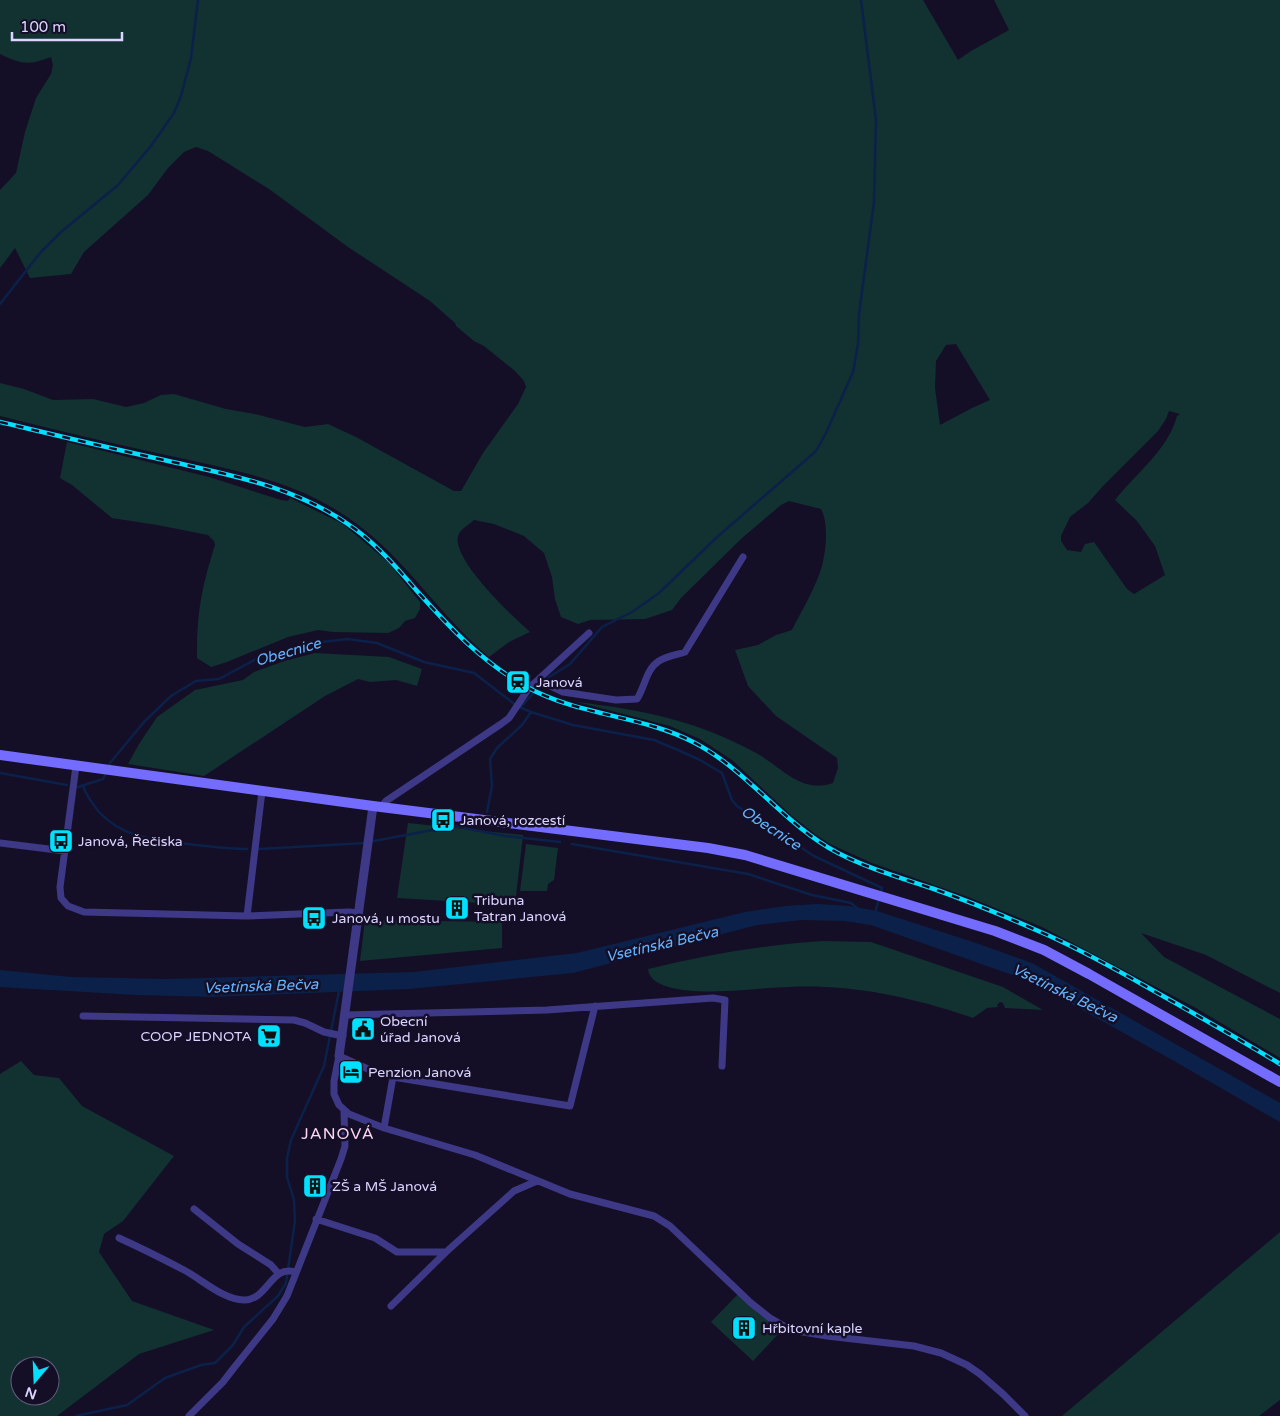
<svg xmlns="http://www.w3.org/2000/svg" width="1280" height="1416" viewBox="0 0 1280 1416" font-family="'Varela Round',sans-serif">
<rect width="100%" height="100%" fill="#140f27"/>
<path fill="#123131" fill-rule="evenodd" d="M 0,0 L 923,0 L 958,60 L 971,51 L 1009,30 L 994,0 L 1280,0 L 1280,993 L 1206,955 L 1141,933 L 1164,957 L 1280,1019 L 1280,1058 L 1196,1008 L 1042,927 L 968,897 L 872,863 L 830,844 L 815,834 L 792,816 L 732,760 L 700,739 L 670,726 L 577,702 C 643,710 696,720 756,753 C 782,767 800,794 833,783 L 838,768 L 837,758 L 776,716 L 748,686 L 735,650 L 758,645 L 776,635 L 792,630 C 802,610 816,587 822,566 C 826,550 829,524 821,509 L 789,501 L 781,505 L 742,538 L 681,598 L 672,610 L 645,619 L 590,620 L 578,624 L 561,617 L 555,599 L 552,577 L 544,553 L 524,536 L 494,524 L 474,520 C 469,525 460,529 458,536 C 452,560 512,616 530,632 L 509,642 L 489,657 C 442,618 410,565 362,528 C 303,481 237,471 166,455 C 110,443 55,430 0,416 L 0,383 L 24,389 L 53,400 L 93,399 L 126,407 L 144,403 L 161,395 L 174,394 L 226,409 L 255,414 L 305,427 L 328,424 L 356,437 L 454,491 L 461,491 L 483,453 L 518,404 L 526,387 L 524,381 L 515,371 L 484,346 L 474,341 L 456,326 L 455,323 L 430,301 L 348,247 L 269,189 L 208,151 L 196,147 L 184,152 L 168,168 L 148,195 L 84,252 L 71,274 L 30,278 L 15,248 L 0,268 L 0,190 L 16,173 L 25,132 L 36,98 L 51,74 L 53,65 L 51,57 C 28,66 21,64 0,54 ZM 956,344 L 990,400 L 972,408 L 940,425 L 935,388 L 936,361 L 946,345 ZM 1169,411 L 1180,414 L 1177,416 C 1168,450 1136,473 1115,500 L 1137,521 L 1155,546 L 1165,575 L 1134,594 L 1127,589 L 1094,542 L 1085,544 L 1081,552 L 1067,550 L 1061,541 L 1061,536 L 1070,517 L 1088,503 L 1103,486 L 1158,431 L 1166,419 Z
M 67,442 L 209,477 L 281,500 L 288,501 L 290,498 L 343,524 L 389,563 L 420,602 L 420,609 L 415,618 L 405,621 L 399,628 L 388,633 L 333,632 L 318,630 L 288,637 L 227,662 L 211,667 L 197,658 C 196,616 202,585 215,545 L 214,541 L 208,535 L 157,525 L 112,518 L 72,485 L 60,478 Z
M 315,653 L 389,657 L 422,669 L 417,686 L 396,680 L 370,682 L 358,679 L 325,696 L 204,776 L 128,764 L 139,744 L 157,717 L 195,690 L 243,680 L 254,672 L 284,661 Z
M 408,823 L 523,835 L 515,905 L 397,898 Z
M 526,844 L 558,848 L 554,880 L 548,884 L 547,891 L 520,891 Z
M 365,920 L 502,922 L 502,948 L 360,961 Z
M 822,941 L 871,942 L 1003,987 L 1043,1010 L 1005,1008 L 1003,1003 L 1000,1002 L 997,1005 L 998,1007 L 987,1008 L 973,1018 C 927,1002 875,989 825,987 C 806,986 787,987 768,988 C 745,990 651,1001 648,969 C 706,955 763,945 822,941 Z
M 21,1061 L 34,1075 L 59,1078 L 82,1106 L 174,1156 L 123,1221 L 104,1234 L 99,1252 L 132,1301 L 214,1330 L 139,1354 L 57,1416 L 0,1416 L 0,1074 ZM 20,1366 L 50,1366 L 50,1396 L 20,1396 Z
M 1280,1232 L 1280,1400 L 1259,1416 L 1062,1416 Z
M 738,1294 L 758,1313 L 782,1330 L 753,1361 L 711,1322 Z"/>
<path fill="#0b214a" d="M 818,904 L 850,906 L 877,911 L 973,942 L 1032,963 L 1280,1103 L 1280,1122 L 1174,1061 L 1032,982 L 871,925 L 844,921 L 801,920 L 757,925 L 573,973 L 409,989 L 214,997 L 136,995 L 0,987 L 0,970 L 71,977 L 167,979 L 414,972 L 577,953 L 745,912 L 785,906 Z"/>
<g fill="none" stroke-linecap="round" stroke-linejoin="round">
<path stroke="#0b214a" stroke-width="2.5" d="M 0,304 L 40,253 L 61,232 L 118,185 L 151,146 L 174,113 L 181,96 L 191,58 L 198,0
M 520,708 L 546,679 L 570,664 L 602,627 L 632,612 L 659,593 L 716,538 L 816,451 L 826,433 L 853,372 L 858,344 L 859,314 L 874,202 L 876,120 L 861,0
M 108,768 L 110,763 L 144,722 L 171,696 L 196,681 L 219,679 L 260,657 L 313,643 L 348,639 L 377,643 L 424,662 L 474,673 L 517,706 L 531,712 L 573,725 L 654,740 L 678,750 L 700,760 L 722,773 L 732,800 L 737,806 L 814,856 L 882,888 L 880,894
M 0,773 L 67,785
M 83,786 C 87,797 92,803 99,812 C 123,838 155,840 188,844 C 208,846 227,849 247,849
M 78,787 L 103,779 L 106,773
M 487,812 L 492,786 L 490,759 L 497,748 L 522,725 L 531,712
M 374,841 L 454,826 L 505,836 L 560,842
M 572,844 L 748,874 L 812,895 L 851,903 L 857,908
M 259,849 L 366,843
M 875,913 L 879,899
M 76,1416 L 127,1405 L 165,1378 L 201,1365 L 215,1363 L 233,1345 L 244,1327 L 278,1296 L 286,1283 L 295,1221 L 294,1200 L 287,1177 L 287,1158 L 291,1140 L 324,1066 L 339,991"/>
<path stroke="#3e3987" stroke-width="7" d="M 538,680 L 563,692 L 616,700 L 637,699 C 645,687 646,669 659,661 C 667,656 677,655 685,652 L 743,557
M 76,766 L 60,887 L 61,898 L 68,906 L 84,912 L 247,916 L 349,912 L 358,913
M 381,807 L 386,801 L 501,724 L 509,718 L 529,688 L 589,633
M 0,843 L 65,851
M 247,916 L 262,791
M 595,1006 L 570,1106 L 393,1077 L 368,1069 L 339,1056 L 334,1081 L 334,1094 L 339,1105 L 349,1114 L 384,1128 L 475,1155 L 570,1194 L 654,1216 L 670,1226 L 751,1303 L 770,1318 L 791,1330 L 827,1336 L 914,1346 L 941,1353 L 967,1365 L 980,1374 L 1003,1394 L 1025,1416
M 345,1015 L 547,1010 L 713,998 L 725,1000 L 722,1066
M 83,1016 L 294,1020 L 305,1023 L 324,1032 L 343,1036
M 384,1128 L 393,1077
M 194,1209 L 238,1244 L 271,1265 L 278,1273
M 316,1219 L 375,1238 L 397,1252 L 446,1252 L 514,1191 L 537,1181
M 119,1238 C 141,1248 163,1259 184,1270 C 201,1279 225,1301 245,1300 C 268,1299 271,1265 295,1272
M 391,1306 L 446,1252
M 189,1416 L 223,1382 L 233,1369 L 273,1319 L 287,1296 L 341,1159 L 345,1146 L 344,1111"/>
<path stroke="#3e3987" stroke-width="9" d="M 339,1056 L 373,806"/>
<path stroke="#736cff" stroke-width="10" d="M 0,755 L 373,806 L 708,848 L 745,855 L 995,931 L 1044,950 L 1089,974 L 1280,1082"/>
<defs>
<path id="rail" d="M 0,422 C 55,435 109,448 164,460 C 234,476 296,486 355,529 C 379,547 398,569 417,591 C 450,628 483,663 527,687 C 579,716 641,715 693,742 C 748,770 783,824 838,853 C 869,869 902,878 934,889 C 968,901 1002,915 1036,930 C 1074,946 1110,966 1147,987 C 1191,1012 1236,1037 1280,1064"/>
</defs>
<use href="#rail" stroke="#01e1ff" stroke-width="4.5"/>
<use href="#rail" stroke="#140f27" stroke-width="2.5" stroke-dasharray="8" stroke-linecap="butt"/>
</g>
<defs>
<symbol id="station-square" viewBox="-11 -11 22 22"><rect x="-9" y="-9" width="18" height="18" rx="4" fill="#01e1ff" stroke="#140f27"/><path d="M-3-6H3Q5-6 5-4V2Q5 4 3 4L4.5 6H3L1.5 4h-3L-3 6H-4.5L-3 4Q-5 4-5 2V-4Q-5-6-3-6ZM-3.5-4v3h7v-3ZM-3.5 1v1.5H-2V1ZM2 1v1.5H3.5V1Z" fill="#111"/></symbol>
<symbol id="bus-square" viewBox="-11 -11 22 22"><rect x="-9" y="-9" width="18" height="18" rx="4" fill="#01e1ff" stroke="#140f27"/><path d="M-5-6H5V4H4V6H2V4H-2V6H-4V4H-5ZM-3.5-4V0h7V-4ZM-3.5 1.2v1.5H-2V1.2ZM2 1.2v1.5H3.5V1.2Z" fill="#111"/></symbol>
<symbol id="building-square" viewBox="-11 -11 22 22"><rect x="-9" y="-9" width="18" height="18" rx="4" fill="#01e1ff" stroke="#140f27"/><path d="M-4-6H4V6H1V3H-1V6H-4ZM-2.5-4.3h1.7v1.8h-1.7ZM.8-4.3h1.7v1.8H.8ZM-2.5-1h1.7V.8h-1.7ZM.8-1h1.7V.8H.8Z" fill="#111"/></symbol>
<symbol id="civic-square" viewBox="-11 -11 22 22"><rect x="-9" y="-9" width="18" height="18" rx="4" fill="#01e1ff" stroke="#140f27"/><path d="M-.6-6.5H3V-4.5H.6V-3L4-1V1h2V6H-6V1h2V-1L-.6-3ZM-1.2 2.5V6h2.4V2.5Z" fill="#111"/></symbol>
<symbol id="supermarket-square" viewBox="-11 -11 22 22"><rect x="-9" y="-9" width="18" height="18" rx="4" fill="#01e1ff" stroke="#140f27"/><path d="M-6-5.5h2.5l.6 2H6L4.5 2H-2.5L-4.4-4H-6ZM-1.5 3.2a1.3 1.3 0 1 0 .1 0ZM3 3.2a1.3 1.3 0 1 0 .1 0Z" fill="#111"/></symbol>
<symbol id="hotel-square" viewBox="-11 -11 22 22"><rect x="-9" y="-9" width="18" height="18" rx="4" fill="#01e1ff" stroke="#140f27"/><path d="M-6-4.5h1.5V1H6V5H4.5V3h-9V5H-6ZM-4 0a1.8 1.8 0 1 1 3.6 0ZM.5 0V-2.5h3Q6-2.5 6 0Z" fill="#111"/></symbol>
</defs>
<g fill-rule="evenodd">
<use href="#station-square" x="504" y="668" width="28" height="28"/>
<use href="#bus-square" x="429" y="806" width="28" height="28"/>
<use href="#bus-square" x="47" y="827" width="28" height="28"/>
<use href="#building-square" x="443" y="894" width="28" height="28"/>
<use href="#bus-square" x="300" y="904" width="28" height="28"/>
<use href="#civic-square" x="349" y="1015" width="28" height="28"/>
<use href="#supermarket-square" x="255" y="1022" width="28" height="28"/>
<use href="#hotel-square" x="337" y="1058" width="28" height="28"/>
<use href="#building-square" x="301" y="1172" width="28" height="28"/>
<use href="#building-square" x="730" y="1314" width="28" height="28"/>
</g>
<g text-anchor="middle" dominant-baseline="central" stroke-width="5" stroke-linejoin="round" paint-order="stroke">
<g font-size="14" fill="#dbd5ff" stroke="#140f27" text-anchor="start">
<text x="536" y="682">Janová</text>
<text x="460" y="820">Janová, rozcestí</text>
<text x="78" y="841">Janová, Řečiska</text>
<text x="474" y="900">Tribuna<tspan x="474" dy="16">Tatran Janová</tspan></text>
<text x="332" y="918">Janová, u mostu</text>
<text x="380" y="1021">Obecní<tspan x="380" dy="16">úřad Janová</tspan></text>
<text x="252" y="1036" text-anchor="end">COOP JEDNOTA</text>
<text x="368" y="1072">Penzion Janová</text>
<text x="332" y="1186">ZŠ a MŠ Janová</text>
<text x="762" y="1328">Hřbitovní kaple</text>
</g>
<g font-size="15" font-style="italic" fill="#63b4ff" stroke="#140f27">
<text transform="translate(288 652) rotate(-16)">Obecnice</text>
<text transform="translate(771 828) rotate(33)">Obecnice</text>
<text transform="translate(662 944) rotate(-13)">Vsetínská Bečva</text>
<text transform="translate(261 986) rotate(-2)">Vsetínská Bečva</text>
<text transform="translate(1065 993) rotate(26)">Vsetínská Bečva</text>
</g>
<g font-size="16" letter-spacing="1" fill="#ffd7f0" stroke="#140f27">
<text x="338" y="1134">JANOVÁ</text>
</g>
</g>
<g transform="translate(35 1381) rotate(199)"><circle r="24" fill="#140f27" stroke="#645e7d"/>
<path d="M0-4L9 19L0 12L-9 19Z" fill="#01e1ff"/>
<text y="-8" font-size="14" font-weight="bold" text-anchor="middle" fill="#dbd5ff">N</text>
</g>
<path d="M12 32v8h110v-8" fill="none" stroke="#dbd5ff" stroke-width="2.5"/>
<text x="20" y="32" font-size="15" fill="#dbd5ff" stroke="#140f27" stroke-width="4" paint-order="stroke">100 m</text>
</svg>
